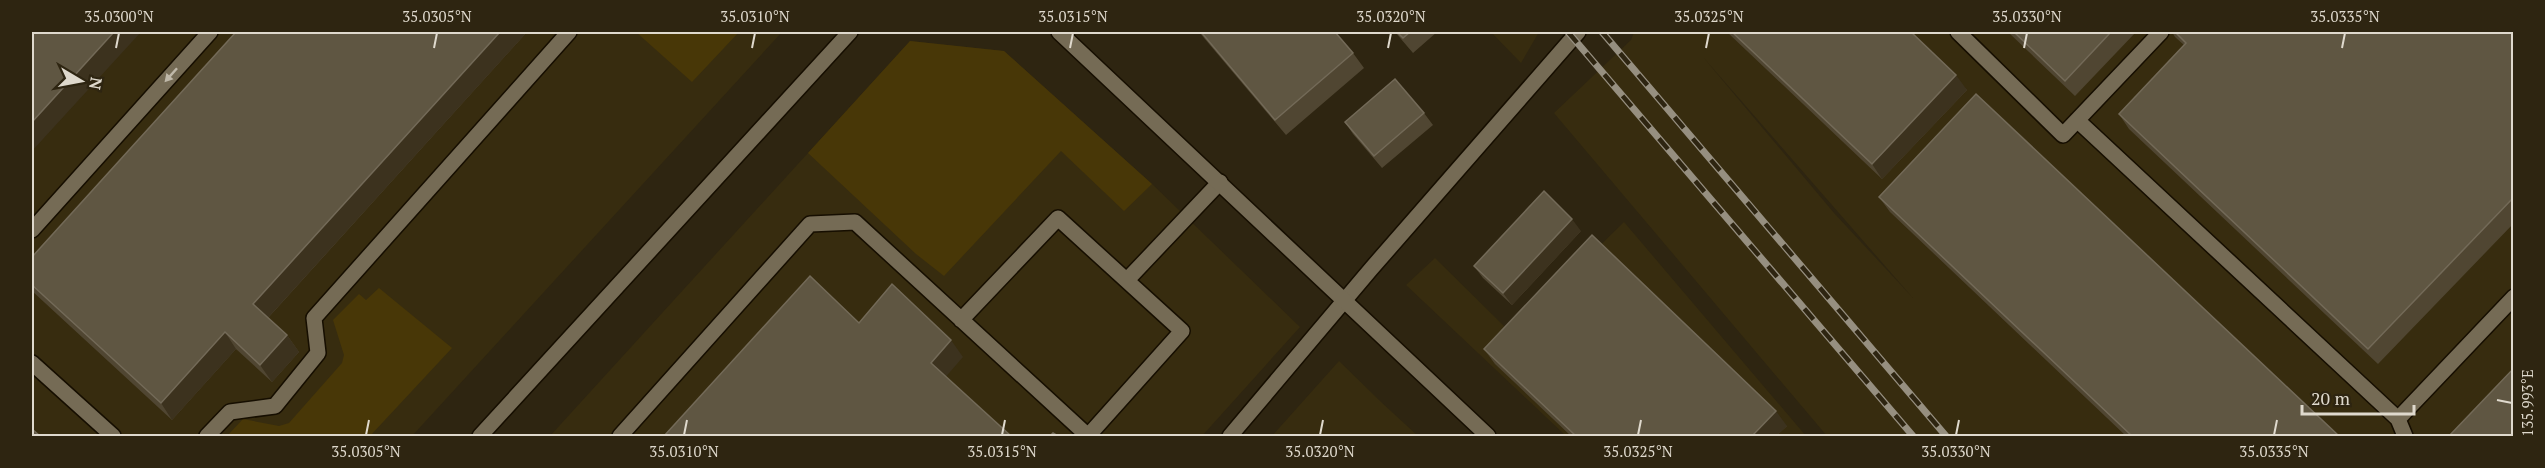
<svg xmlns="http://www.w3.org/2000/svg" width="2545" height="468" viewBox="0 0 2545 468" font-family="'PT Serif',serif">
<rect width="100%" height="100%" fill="#2e2511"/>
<path fill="#372c0f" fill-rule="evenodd" d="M 32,32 L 782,32 L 412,436 L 32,436 Z
M 1491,32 L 1539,32 L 1521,63 Z
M 1634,32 L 2513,32 L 2513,436 L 1827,436 L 1554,113 L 1631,40 ZM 1703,57 L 1913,298 L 1834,213 Z
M 910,41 L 1004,51 L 1152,184 L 1300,327 L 1202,436 L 550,436 Z
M 1624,222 L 1806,436 L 1566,436 L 1406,285 L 1435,258 L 1511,333 Z
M 1339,361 L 1381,402 L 1418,436 L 1272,436 Z"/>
<path fill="#483707" d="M 636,32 L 739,32 L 692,82 Z
M 910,41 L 1004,51 L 1152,184 L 1124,211 L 1061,151 L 944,276 L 916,254 L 808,153 Z
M 379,288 L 452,348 L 370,436 L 227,436 L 243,419 L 279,426 L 289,423 L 342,363 L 344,355 L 333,320 L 359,294 L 366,300 Z"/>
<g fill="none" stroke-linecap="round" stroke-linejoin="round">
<defs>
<path id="lane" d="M 1958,32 L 2063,135 L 2161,32
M 2077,120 L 2398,419
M 32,230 L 210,32
M 1127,280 L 1220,182
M 32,363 L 113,436
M 207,436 L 230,412 L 275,406 L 318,353 L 314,318 L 569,32
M 620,436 L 810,224 L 855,222 L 1088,436 L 1182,331 L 1058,218 L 961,320
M 2405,436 L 2398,419 L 2514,297"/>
<path id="street" d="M 1230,436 L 1371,269 L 1578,32"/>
<path id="secondary" d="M 1059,32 L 1488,436
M 480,436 L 850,32"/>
</defs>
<use href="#lane" stroke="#160e00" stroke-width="18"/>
<use href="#street" stroke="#160e00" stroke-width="18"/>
<use href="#secondary" stroke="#160e00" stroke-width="18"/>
<use href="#lane" stroke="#756b55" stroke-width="15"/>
<use href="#street" stroke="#756b55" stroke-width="15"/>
<use href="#secondary" stroke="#756b55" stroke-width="15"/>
<defs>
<path id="rail" d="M 1568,32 L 1913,436
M 1602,32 L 1946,436"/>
</defs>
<use href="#rail" stroke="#968f80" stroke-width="7"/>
<use href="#rail" stroke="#2e2511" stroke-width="4.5" stroke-dasharray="14" stroke-linecap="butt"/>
</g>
<path fill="#504632" d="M 527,32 L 268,318 L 287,335 L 299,352 L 272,382 L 236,349 L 172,420 L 32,291 L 32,257 Z
M 1199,32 L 1335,32 L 1353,53 L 1364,68 L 1286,135 Z
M 1395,32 L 1437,32 L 1413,53 Z
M 1727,32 L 1911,32 L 1967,90 L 1882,179 Z
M 2008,32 L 2136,32 L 2075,96 Z
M 2172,32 L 2514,32 L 2514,223 L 2378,364 L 2129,129 L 2119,114 L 2184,45 L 2175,37 Z
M 1424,113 L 1433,125 L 1382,168 L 1353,134 L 1345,122 Z
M 1879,197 L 2339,436 L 2126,436 L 1890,212 Z
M 1581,231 L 1512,305 L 1483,278 L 1474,266 Z
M 1484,349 L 1787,426 L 1776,436 L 1571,436 L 1495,364 Z"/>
<path fill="#3c321e" d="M 114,32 L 141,32 L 32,151 L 32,122 Z
M 500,32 L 527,32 L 265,321 L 253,304 Z
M 1956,75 L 1967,90 L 1882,179 L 1872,164 Z
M 1572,219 L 1581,231 L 1512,305 L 1503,293 Z
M 225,332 L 236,349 L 172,420 L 161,403 Z
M 287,335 L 299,352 L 272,382 L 260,365 Z
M 951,340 L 963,357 L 943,380 L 931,363 Z
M 1776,411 L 1787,426 L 1776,436 L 1752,436 Z"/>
<path fill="#5f5642" stroke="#736a58" stroke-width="1.5" d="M 32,32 L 114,32 L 32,122 Z
M 236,32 L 500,32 L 253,304 L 287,335 L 260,365 L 225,332 L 161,403 L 32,285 L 32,257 Z
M 1201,32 L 1335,32 L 1353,53 L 1275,120 Z
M 1397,32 L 1410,32 L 1403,38 Z
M 1732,32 L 1911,32 L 1956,75 L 1872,164 Z
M 2014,32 L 2111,32 L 2065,81 Z
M 2175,32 L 2514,32 L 2514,197 L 2368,349 L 2119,114 L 2186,43 Z
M 1395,79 L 1424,113 L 1374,156 L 1345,122 Z
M 1976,94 L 2339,436 L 2132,436 L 1879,197 Z
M 1544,191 L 1572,219 L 1503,293 L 1474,266 Z
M 1592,235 L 1776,411 L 1752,436 L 1576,436 L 1484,349 Z
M 810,276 L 859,323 L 892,284 L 951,340 L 931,363 L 1011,436 L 664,436 Z
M 2514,368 L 2514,436 L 2449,436 Z
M 32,429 L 40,436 L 32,436 Z
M 1053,433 L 1058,436 L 1050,436 Z"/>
<defs><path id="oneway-solid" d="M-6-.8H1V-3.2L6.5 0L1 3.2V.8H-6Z" transform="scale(1.5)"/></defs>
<use fill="#bfb8a9" href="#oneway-solid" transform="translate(171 75) rotate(132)"/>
<path fill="none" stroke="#dfd9cd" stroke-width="2" d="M 116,48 L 119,33M 434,48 L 437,33M 752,48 L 755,33M 1070,48 L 1073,33M 1388,48 L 1391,33M 1706,48 L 1709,33M 2024,48 L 2027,33M 2342,48 L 2345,33M 2497,400 L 2512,403M 366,435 L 369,420M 684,435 L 687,420M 1002,435 L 1005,420M 1320,435 L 1323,420M 1638,435 L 1641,420M 1956,435 L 1959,420M 2274,435 L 2277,420"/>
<rect width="2545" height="468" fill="none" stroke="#2e2511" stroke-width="66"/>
<g transform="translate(81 81) rotate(100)" stroke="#2e2511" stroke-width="4.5" paint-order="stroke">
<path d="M0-4.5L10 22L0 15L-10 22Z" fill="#dfd9cd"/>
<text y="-9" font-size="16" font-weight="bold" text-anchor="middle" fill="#dfd9cd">N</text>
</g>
<path d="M2302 405v9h112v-9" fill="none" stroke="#dfd9cd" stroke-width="3"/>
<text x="2311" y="405" font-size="18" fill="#dfd9cd" stroke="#2e2511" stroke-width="4.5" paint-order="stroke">20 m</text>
<rect x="33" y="33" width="2479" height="402" fill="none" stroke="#dfd9cd" stroke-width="2"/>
<g font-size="15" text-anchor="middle" fill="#dfd9cd">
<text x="119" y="22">35.0300°N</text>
<text x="437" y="22">35.0305°N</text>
<text x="755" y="22">35.0310°N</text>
<text x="1073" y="22">35.0315°N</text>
<text x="1391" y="22">35.0320°N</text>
<text x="1709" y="22">35.0325°N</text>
<text x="2027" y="22">35.0330°N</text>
<text x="2345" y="22">35.0335°N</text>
<text transform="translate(2528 403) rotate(-90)" y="5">135.993°E</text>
<text x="366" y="457">35.0305°N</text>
<text x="684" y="457">35.0310°N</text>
<text x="1002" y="457">35.0315°N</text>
<text x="1320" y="457">35.0320°N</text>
<text x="1638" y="457">35.0325°N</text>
<text x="1956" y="457">35.0330°N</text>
<text x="2274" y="457">35.0335°N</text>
</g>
</svg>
